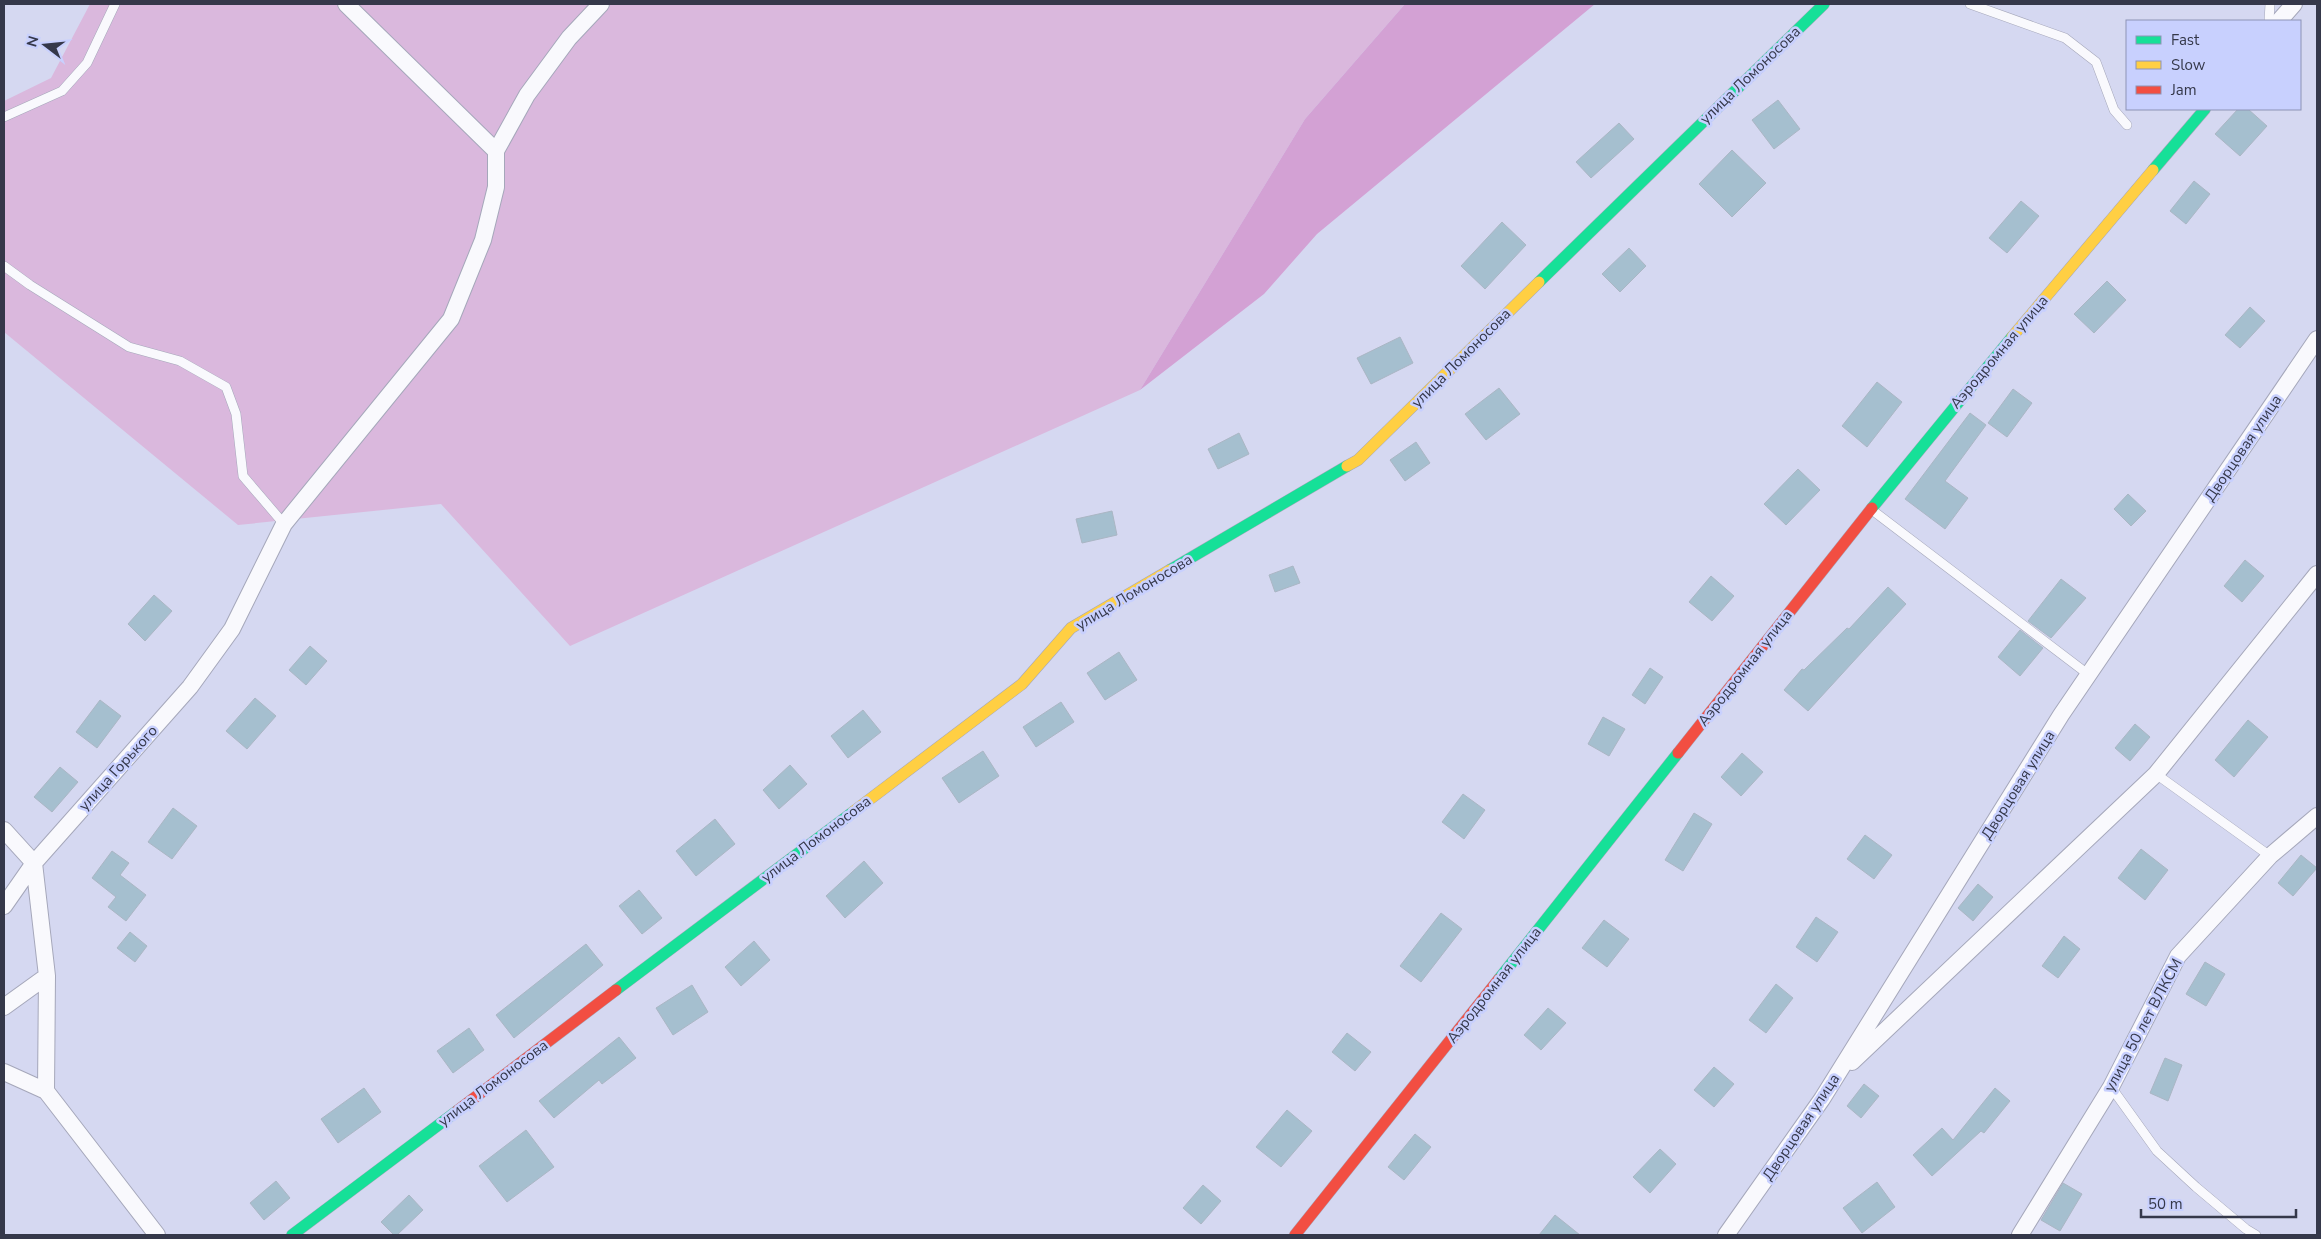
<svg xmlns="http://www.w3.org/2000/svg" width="2321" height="1239" viewBox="0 0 2321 1239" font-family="'Nunito Sans',sans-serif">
<rect width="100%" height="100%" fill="#d5d8f1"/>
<path fill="#dab8dd" d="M 90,4 L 1405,4 L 1305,119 L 1140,390 L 570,646 L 441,504 L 238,525 L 4,332 L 4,101 L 51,78 Z"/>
<path fill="#d3a1d4" d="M 1405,4 L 1595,4 L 1317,234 L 1264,294 L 1140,390 L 1305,119 Z"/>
<path fill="#a5bfcf" stroke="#aab6c4" d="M 1778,100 L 1800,129 L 1774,149 L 1752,120 Z
M 2238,109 L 2248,109 L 2267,126 L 2240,156 L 2215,134 Z
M 1619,123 L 1634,139 L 1591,178 L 1576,162 Z
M 1732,150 L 1766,183 L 1732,217 L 1699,184 Z
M 2194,181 L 2210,194 L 2186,224 L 2170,211 Z
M 2021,201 L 2039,216 L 2007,253 L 1989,238 Z
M 1502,222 L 1526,245 L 1485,289 L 1461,266 Z
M 1629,248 L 1646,266 L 1620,292 L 1602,274 Z
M 2107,281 L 2126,300 L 2094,333 L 2074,314 Z
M 2250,307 L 2265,321 L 2240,348 L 2225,335 Z
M 1400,337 L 1413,363 L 1371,384 L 1357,358 Z
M 1877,382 L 1902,402 L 1867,447 L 1842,426 Z
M 1499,388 L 1520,414 L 1486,440 L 1465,414 Z
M 2013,389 L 2032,403 L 2007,437 L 1988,423 Z
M 1970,413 L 1986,425 L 1945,481 L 1968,498 L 1945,529 L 1905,499 Z
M 1239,433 L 1249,454 L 1218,469 L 1208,449 Z
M 1416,442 L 1430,463 L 1405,481 L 1390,460 Z
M 1798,469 L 1820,490 L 1786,525 L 1764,504 Z
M 2128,494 L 2146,511 L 2131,526 L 2114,509 Z
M 1112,511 L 1117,535 L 1082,543 L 1076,519 Z
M 2245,560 L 2264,576 L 2242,602 L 2224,586 Z
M 1293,566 L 1300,583 L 1275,592 L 1269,575 Z
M 1711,576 L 1734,596 L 1712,621 L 1689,602 Z
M 2061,579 L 2086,598 L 2051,638 L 2028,621 Z
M 1888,587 L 1906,604 L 1808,711 L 1784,690 L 1802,669 L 1804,670 L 1847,628 L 1849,629 Z
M 154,595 L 172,611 L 145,641 L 128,624 Z
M 2020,630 L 2043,648 L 2020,676 L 1998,657 Z
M 310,646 L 327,661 L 306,685 L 289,670 Z
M 1119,652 L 1137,680 L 1105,700 L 1087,673 Z
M 1650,668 L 1663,677 L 1645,704 L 1632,695 Z
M 255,698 L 276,716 L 247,749 L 226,731 Z
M 100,700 L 121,716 L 97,748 L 76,732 Z
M 1061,702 L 1074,722 L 1036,747 L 1023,727 Z
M 863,710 L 881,732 L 848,758 L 831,736 Z
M 1603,717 L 1625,729 L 1609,756 L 1588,744 Z
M 2248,720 L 2268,737 L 2234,777 L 2215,760 Z
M 2135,724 L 2150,737 L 2130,761 L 2115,748 Z
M 983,751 L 999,776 L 959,803 L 942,778 Z
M 1742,753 L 1763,772 L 1741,796 L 1721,777 Z
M 790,765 L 807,784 L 779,809 L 763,790 Z
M 60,767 L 78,782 L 52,812 L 34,797 Z
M 1463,794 L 1485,810 L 1464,839 L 1442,822 Z
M 173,808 L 197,826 L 172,859 L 148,842 Z
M 1694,813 L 1712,824 L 1683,871 L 1665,860 Z
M 715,819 L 735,844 L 696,876 L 676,851 Z
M 1865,835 L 1892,855 L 1874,879 L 1847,859 Z
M 2141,849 L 2168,870 L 2145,900 L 2118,878 Z
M 112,851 L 129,863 L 120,875 L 146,895 L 126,921 L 108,907 L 116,897 L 92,878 Z
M 2301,855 L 2317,868 L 2293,896 L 2278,883 Z
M 864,861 L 883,883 L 845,918 L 826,896 Z
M 1978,884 L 1993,897 L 1973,921 L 1958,908 Z
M 639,890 L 662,918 L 642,934 L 619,906 Z
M 1441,913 L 1462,929 L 1421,982 L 1400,966 Z
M 1816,917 L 1838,932 L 1817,962 L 1796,947 Z
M 1604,920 L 1629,939 L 1607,967 L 1582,948 Z
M 130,932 L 147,946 L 135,962 L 117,948 Z
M 2064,936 L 2080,949 L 2058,978 L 2042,966 Z
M 754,941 L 770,960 L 741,986 L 725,967 Z
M 586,944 L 603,965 L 514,1038 L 496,1015 Z
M 2205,962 L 2225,974 L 2206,1006 L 2186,994 Z
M 1776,984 L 1793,998 L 1766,1033 L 1749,1020 Z
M 692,985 L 708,1012 L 673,1035 L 656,1008 Z
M 1548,1008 L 1566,1023 L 1541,1050 L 1524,1035 Z
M 469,1028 L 484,1050 L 453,1073 L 437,1051 Z
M 1347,1033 L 1371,1052 L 1355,1071 L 1332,1052 Z
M 619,1037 L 636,1058 L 602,1084 L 599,1080 L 554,1118 L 539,1101 Z
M 2165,1058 L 2182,1065 L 2168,1101 L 2150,1093 Z
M 1714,1067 L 1734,1084 L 1714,1107 L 1694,1090 Z
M 1864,1084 L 1879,1096 L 1861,1118 L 1847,1106 Z
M 364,1088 L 381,1112 L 338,1143 L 321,1119 Z
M 1995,1088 L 2010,1101 L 1984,1133 L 1981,1131 L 1932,1176 L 1913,1155 L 1942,1128 L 1953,1140 Z
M 1287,1110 L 1312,1131 L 1281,1167 L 1256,1147 Z
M 526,1130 L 554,1167 L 507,1202 L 479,1166 Z
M 1415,1134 L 1431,1147 L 1404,1180 L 1388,1167 Z
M 1660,1149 L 1676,1164 L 1650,1193 L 1633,1177 Z
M 276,1181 L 290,1198 L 264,1220 L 250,1203 Z
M 1877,1182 L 1895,1207 L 1862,1233 L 1843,1208 Z
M 2063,1183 L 2082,1194 L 2060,1231 L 2041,1220 Z
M 1203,1185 L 1221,1201 L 1201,1224 L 1183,1208 Z
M 409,1195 L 423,1210 L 397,1235 L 394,1235 L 381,1222 Z
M 1555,1215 L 1580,1235 L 1539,1235 Z"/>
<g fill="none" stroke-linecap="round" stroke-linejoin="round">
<defs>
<path id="lane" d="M 1970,4 L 2065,38 L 2096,62 L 2114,110 L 2127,125
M 2269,21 L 2270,4
M 4,117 L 62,91 L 87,63 L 115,4
M 4,266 L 30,285 L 129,347 L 180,361 L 226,387 L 236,414 L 243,476 L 284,524
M 1872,510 L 2089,675
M 2156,774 L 2270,856
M 2111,1087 L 2157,1151 L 2196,1187 L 2246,1229 L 2256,1235"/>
<path id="street" d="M 2279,21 L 2294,4
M 496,151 L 527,95 L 569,38 L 601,4
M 4,830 L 34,863
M 34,863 L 47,976 L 46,1091
M 4,906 L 34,863 L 190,687 L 232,629 L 284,524 L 451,319 L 483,240 L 496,187 L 496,151 L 346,4
M 4,1007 L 47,976
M 1852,1062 L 2156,774 L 2317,574
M 4,1072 L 46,1091 L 157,1235
M 1726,1235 L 1822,1099 L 2061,715 L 2317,339
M 2020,1235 L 2111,1087 L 2178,956 L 2270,856 L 2317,816"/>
<path id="fast" d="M 2153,170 L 2205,109
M 1539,282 L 1824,4
M 1872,508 L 2012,337
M 1170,570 L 1347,466
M 1499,979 L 1678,753
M 616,990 L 853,812
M 292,1235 L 457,1111"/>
<path id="slow" d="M 2012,337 L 2153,170
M 1347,466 L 1358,460 L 1539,282
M 853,812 L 1022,684 L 1071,628 L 1170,570"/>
<path id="jam" d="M 1678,753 L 1872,508
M 457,1111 L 616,990
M 1295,1235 L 1499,979"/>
</defs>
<use href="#lane" stroke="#a5a7ba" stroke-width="10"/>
<use href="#street" stroke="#a5a7ba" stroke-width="18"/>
<use href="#fast" stroke="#a5a7ba" stroke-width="12"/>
<use href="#slow" stroke="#a5a7ba" stroke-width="12"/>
<use href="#jam" stroke="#a5a7ba" stroke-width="12"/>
<use href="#lane" stroke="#f9f9fd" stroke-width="9"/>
<use href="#street" stroke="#f9f9fd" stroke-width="16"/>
<use href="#fast" stroke="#16e098" stroke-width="11"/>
<use href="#slow" stroke="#ffcf43" stroke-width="11"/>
<use href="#jam" stroke="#f24e42" stroke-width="11"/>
</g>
<g text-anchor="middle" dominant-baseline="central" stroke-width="5" stroke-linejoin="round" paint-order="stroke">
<g font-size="15" fill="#35384a" stroke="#c8d0fe">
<text transform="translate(1750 75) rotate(-44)">улица Ломоносова</text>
<text transform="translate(1999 352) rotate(-50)">Аэродромная улица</text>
<text transform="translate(1461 358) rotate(-45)">улица Ломоносова</text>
<text transform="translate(2243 448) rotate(-56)">Дворцовая улица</text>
<text transform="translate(1134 592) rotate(-31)">улица Ломоносова</text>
<text transform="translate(1745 668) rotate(-52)">Аэродромная улица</text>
<text transform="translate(118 768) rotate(-48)">улица Горького</text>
<text transform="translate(2018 785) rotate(-58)">Дворцовая улица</text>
<text transform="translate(816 839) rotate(-37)">улица Ломоносова</text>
<text transform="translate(1494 985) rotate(-52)">Аэродромная улица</text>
<text transform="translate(2143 1025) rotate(-62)">улица 50 лет ВЛКСМ</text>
<text transform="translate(493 1083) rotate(-37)">улица Ломоносова</text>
<text transform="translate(1801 1127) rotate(-56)">Дворцовая улица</text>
</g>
</g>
<rect width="2321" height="1239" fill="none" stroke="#35384a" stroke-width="10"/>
<rect x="2126" y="20" width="175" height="90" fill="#c8d0fe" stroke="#8d93b6"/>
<rect x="2136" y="36" width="25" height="8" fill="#16e098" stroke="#8d93b6"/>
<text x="2171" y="45" font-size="15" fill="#35384a">Fast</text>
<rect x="2136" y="61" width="25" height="8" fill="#ffcf43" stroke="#8d93b6"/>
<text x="2171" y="70" font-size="15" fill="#35384a">Slow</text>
<rect x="2136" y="86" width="25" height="8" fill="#f24e42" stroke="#8d93b6"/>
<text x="2171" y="95" font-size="15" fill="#35384a">Jam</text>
<g transform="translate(45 45) rotate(286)" stroke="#c8d0fe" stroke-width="4" paint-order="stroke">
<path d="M0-4L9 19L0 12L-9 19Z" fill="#35384a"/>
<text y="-8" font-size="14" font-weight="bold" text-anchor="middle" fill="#35384a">N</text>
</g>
<path d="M2141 1209v8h155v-8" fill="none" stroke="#35384a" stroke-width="2.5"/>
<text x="2148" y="1209" font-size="15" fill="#35384a" stroke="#c8d0fe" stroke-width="4" paint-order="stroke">50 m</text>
</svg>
